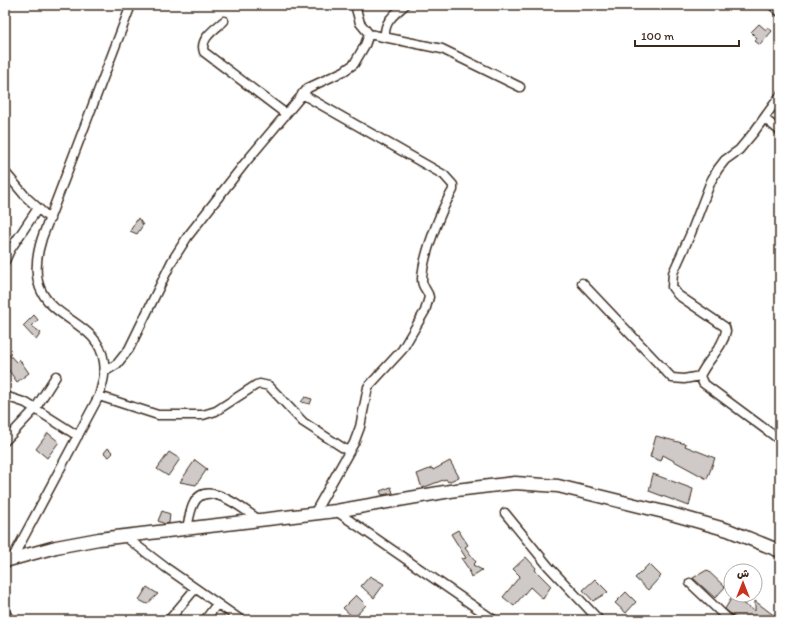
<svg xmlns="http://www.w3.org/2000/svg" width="785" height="625" viewBox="0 0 785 625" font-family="Itim,'Playpen Sans Arabic',sans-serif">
<rect width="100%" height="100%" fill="#fff"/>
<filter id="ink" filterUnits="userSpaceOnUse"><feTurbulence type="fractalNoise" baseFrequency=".025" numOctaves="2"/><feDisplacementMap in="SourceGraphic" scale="8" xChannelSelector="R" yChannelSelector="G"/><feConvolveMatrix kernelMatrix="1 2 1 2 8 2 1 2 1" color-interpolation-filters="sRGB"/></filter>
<g filter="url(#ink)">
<path fill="#cfcac7" stroke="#3b2a1e" d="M 759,24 L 766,30 L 768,27 L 772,31 L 760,45 L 755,41 L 757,38 L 751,32 Z
M 138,218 L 143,225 L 137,234 L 130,231 Z
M 34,315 L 38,320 L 32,326 L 41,333 L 36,340 L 23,326 Z
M 5,350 L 16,362 L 19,359 L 29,373 L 17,382 L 5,365 Z
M 305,397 L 312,399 L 310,404 L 301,402 Z
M 48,433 L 59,442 L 47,458 L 36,449 Z
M 656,436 L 686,444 L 685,446 L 715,458 L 707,479 L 663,455 L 661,461 L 650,457 Z
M 108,448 L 113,453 L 109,457 L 104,453 Z
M 169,452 L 180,459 L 168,476 L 157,469 Z
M 195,460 L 207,469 L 196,485 L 180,482 Z
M 450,461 L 459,477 L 448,482 L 446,479 L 422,488 L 417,474 L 432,468 L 433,470 Z
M 653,474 L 693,489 L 689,506 L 649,491 Z
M 391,487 L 393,493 L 382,495 L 380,491 Z
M 162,511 L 170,514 L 169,523 L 165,524 L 158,521 Z
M 458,530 L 468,545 L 465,547 L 476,562 L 473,565 L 482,570 L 471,577 L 469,572 L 470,571 L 461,558 L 463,559 L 466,558 L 451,534 Z
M 526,557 L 536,568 L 535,570 L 551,586 L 543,599 L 530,587 L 514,606 L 503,597 L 520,576 L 513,569 Z
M 649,564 L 661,576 L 648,590 L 635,578 Z
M 707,570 L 725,587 L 715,598 L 693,578 Z
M 370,576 L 384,584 L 374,598 L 361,586 Z
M 595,579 L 608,592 L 593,601 L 583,590 Z
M 147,587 L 158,594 L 147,604 L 139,600 Z
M 626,592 L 636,602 L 626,613 L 615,603 Z
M 356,595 L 366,605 L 354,618 L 343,608 Z
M 732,597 L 755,611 L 755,601 L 780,620 L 738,620 L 725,609 Z"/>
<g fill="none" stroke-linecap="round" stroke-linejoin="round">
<defs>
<path id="service" d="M 5,608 L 12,620"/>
<path id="minor" d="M 772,5 L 780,12
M 224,21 C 215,29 199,39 204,52 L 286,114
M 369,34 L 442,49 L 520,87
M 385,36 C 384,21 395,14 405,5
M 302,94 L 444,175 L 453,185 L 453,190 C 441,209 422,258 422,280 C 422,288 428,290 429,297 L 425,311 L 402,350 L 368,387 L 360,427 L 354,443 L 314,514
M 780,96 L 754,132 L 739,150 L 725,160 L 718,169 L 711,181 L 691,233 L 673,273 L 672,287 L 678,295 L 725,327 L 726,331 C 723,348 707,360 700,376 L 703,383 L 780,440
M 765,119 L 780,131
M 5,172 L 26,197 L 50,219
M 5,261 L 10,250 L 38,208
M 582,283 L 672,378 L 684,379 L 700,376
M 104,372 L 117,364 L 129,349 L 172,261 L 188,236 L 245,163 L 308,88 L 344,71 L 354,64 L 365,45 L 369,34 L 360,23 L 355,5
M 5,396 L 26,403 L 78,436
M 99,396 L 158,415 L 203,415 L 216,411 L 256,385 L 260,384 L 269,386 L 303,422 L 348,451
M 5,441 L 35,409 L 56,376
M 336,511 L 494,620
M 505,513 L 549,567 L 599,620
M 187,528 C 189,520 190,510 194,503 C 206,478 245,510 259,520
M 123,535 L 165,567 L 241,620
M 12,559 L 99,396 C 102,385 106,374 104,362 C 97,309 15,324 42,238 L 131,5
M 690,583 L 729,620
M 169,620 L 195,589
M 205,620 L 217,604"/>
<path id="secondary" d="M 5,561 L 56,547 L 99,539 L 336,511 L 456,490 L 515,483 L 558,486 L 668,513 L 728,530 L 780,551"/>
</defs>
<use href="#service" stroke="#3b2a1e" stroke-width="7"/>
<use href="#minor" stroke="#3b2a1e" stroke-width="11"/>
<use href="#secondary" stroke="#3b2a1e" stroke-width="15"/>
<use href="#service" stroke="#fff" stroke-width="4"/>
<use href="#minor" stroke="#fff" stroke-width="8"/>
<use href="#secondary" stroke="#fff" stroke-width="12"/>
</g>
</g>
<rect width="785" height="625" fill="none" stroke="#fff" stroke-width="20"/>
<rect x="10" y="10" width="765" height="605" fill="none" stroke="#3b2a1e" stroke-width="1.5" filter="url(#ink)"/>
<g transform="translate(743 583)"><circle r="19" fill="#ffffff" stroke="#b1aaa5"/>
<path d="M0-3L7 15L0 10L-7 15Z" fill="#c8321e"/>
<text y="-6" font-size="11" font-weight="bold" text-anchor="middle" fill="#3b2a1e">ش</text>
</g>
<path d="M635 40v6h104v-6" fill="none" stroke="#3b2a1e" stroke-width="2"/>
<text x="641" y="40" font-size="12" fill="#3b2a1e" stroke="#ffffff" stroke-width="3" paint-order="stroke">100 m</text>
</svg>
